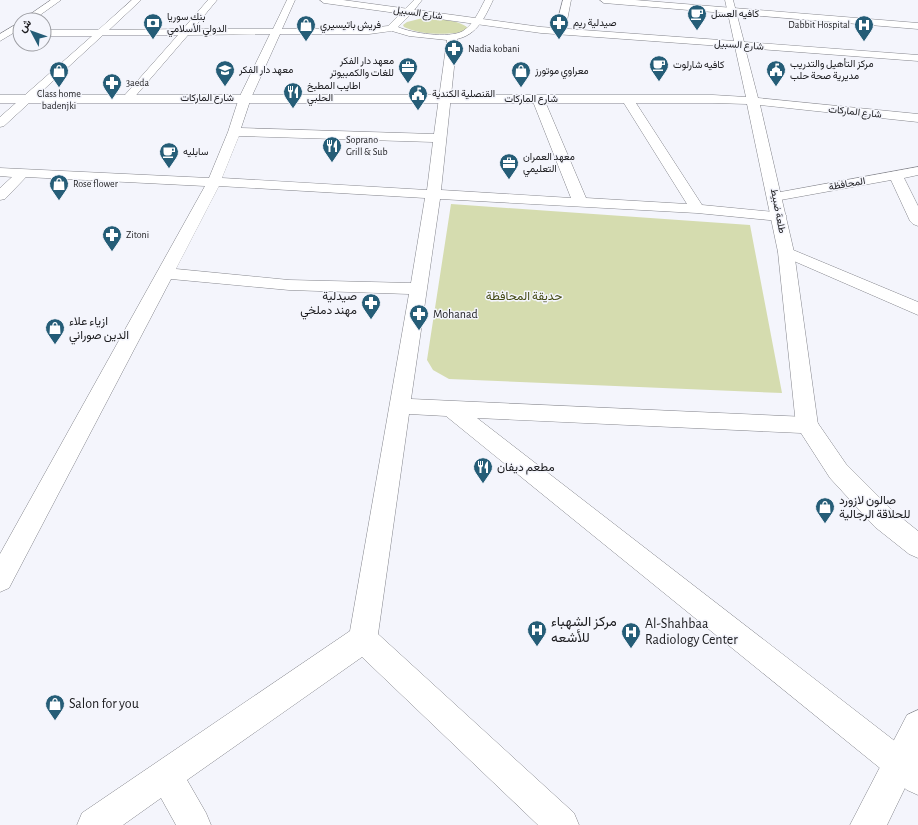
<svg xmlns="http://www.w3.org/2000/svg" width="918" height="825" viewBox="0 0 918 825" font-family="'Alegreya Sans',Vazirmatn,sans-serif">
<rect width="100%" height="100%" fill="#f4f5fc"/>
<path fill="#d5dcaf" d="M 423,18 C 433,18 465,20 469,30 C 452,36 420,35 404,27 L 403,25 L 407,22 Z
M 451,204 L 750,225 L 782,393 L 449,379 L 433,370 L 427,360 Z"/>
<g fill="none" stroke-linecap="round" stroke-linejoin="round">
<defs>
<path id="street" d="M 51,0 L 61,0 L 33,20 L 22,20 Z
M 132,0 L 141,0 L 109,30 L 183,29 L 208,0 L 217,0 L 193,29 L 273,29 L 287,0 L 295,0 L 282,29 L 369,28 L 388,26 L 414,0 L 422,0 L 411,14 L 398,27 C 411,33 449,39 463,31 C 474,24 479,11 485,0 L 493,0 C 485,17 477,35 457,39 L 441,190 L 571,198 L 532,99 L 534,97 L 542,97 L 544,99 L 586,198 L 687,204 L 622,100 L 624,98 L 632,98 L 634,100 L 702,205 L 784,213 L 787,216 L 784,219 L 779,221 L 697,213 L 440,199 L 411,399 L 807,417 L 815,419 L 846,464 L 893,511 L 918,531 L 918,558 L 909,554 L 875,527 L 830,478 L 801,433 L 477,418 L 918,759 L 918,795 L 907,790 L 446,416 L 409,414 L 378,634 L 574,813 L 579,825 L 538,825 L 362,657 L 187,780 L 206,813 L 211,825 L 176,825 L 161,798 L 123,825 L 77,825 L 82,813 L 350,631 L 409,294 L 289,290 L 171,279 L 9,588 L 0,592 L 0,554 L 205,186 L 26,177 L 5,199 L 0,200 L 0,188 L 12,177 L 0,176 L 0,168 L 209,178 L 228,132 L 239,98 L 270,34 L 188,35 L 132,100 L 124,100 L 122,98 L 124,96 L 178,35 L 103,35 L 4,126 L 0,127 L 0,117 L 92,36 L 44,36 L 44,30 L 98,30 ZM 392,31 L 409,36 L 447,40 L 434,134 L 241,128 L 251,98 L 280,34 L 369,34 ZM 239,136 L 433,142 L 427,190 L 222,178 ZM 219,186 L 425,198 L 411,283 L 289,280 L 176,269 Z
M 563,0 L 571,0 L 565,31 L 560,34 L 555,31 Z
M 600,0 L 635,0 L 918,23 L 918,29 L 604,3 Z
M 20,22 L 20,29 L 0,41 L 0,34 Z
M 918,167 L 918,175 L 904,178 L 918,206 L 918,226 L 913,224 L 910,221 L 891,180 L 775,201 L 770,200 L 768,197 L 770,194 L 775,193 Z
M 786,247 L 918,302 L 918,315 L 780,255 L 778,252 L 780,249 Z"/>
<path id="secondary" d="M 320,0 L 343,0 L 541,27 L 734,41 L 725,0 L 733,0 L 744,42 L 918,55 L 918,61 L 745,48 L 758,98 L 918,114 L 918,122 L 760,105 L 794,252 L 818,425 L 815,431 L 807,434 L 799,431 L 796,425 L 778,252 L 747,104 L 713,103 L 0,103 L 0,95 L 713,95 L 746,97 L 735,47 L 541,33 L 324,3 Z
M 918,710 L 918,761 L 887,825 L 850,825 L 907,715 Z"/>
</defs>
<use href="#street" stroke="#83848b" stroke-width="1"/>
<use href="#secondary" stroke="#83848b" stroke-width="1"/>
<use href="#street" fill="#fff" fill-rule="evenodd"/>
<use href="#secondary" fill="#fff" fill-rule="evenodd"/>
</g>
<defs>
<symbol id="cafe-pin" viewBox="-11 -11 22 30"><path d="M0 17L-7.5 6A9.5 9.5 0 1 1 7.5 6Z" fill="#255d77" stroke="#f4f5fc"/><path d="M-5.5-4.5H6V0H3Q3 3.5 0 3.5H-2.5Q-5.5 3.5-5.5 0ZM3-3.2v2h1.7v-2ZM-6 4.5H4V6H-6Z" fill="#fff"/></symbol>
<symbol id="bank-pin" viewBox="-11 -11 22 30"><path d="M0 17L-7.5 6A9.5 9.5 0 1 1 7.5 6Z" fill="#255d77" stroke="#f4f5fc"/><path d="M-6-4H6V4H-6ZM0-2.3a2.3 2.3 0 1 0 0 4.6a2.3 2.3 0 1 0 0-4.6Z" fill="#fff"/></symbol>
<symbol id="pharmacy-pin" viewBox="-11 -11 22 30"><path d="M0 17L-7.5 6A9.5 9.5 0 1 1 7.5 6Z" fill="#255d77" stroke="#f4f5fc"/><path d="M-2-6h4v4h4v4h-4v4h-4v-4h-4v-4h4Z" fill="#fff"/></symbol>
<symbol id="shop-pin" viewBox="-11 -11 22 30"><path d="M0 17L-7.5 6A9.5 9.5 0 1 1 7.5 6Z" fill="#255d77" stroke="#f4f5fc"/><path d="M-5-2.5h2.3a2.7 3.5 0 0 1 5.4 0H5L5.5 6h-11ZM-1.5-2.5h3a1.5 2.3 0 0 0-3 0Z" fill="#fff"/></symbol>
<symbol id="hospital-pin" viewBox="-11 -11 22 30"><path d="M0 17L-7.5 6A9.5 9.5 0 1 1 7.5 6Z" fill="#255d77" stroke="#f4f5fc"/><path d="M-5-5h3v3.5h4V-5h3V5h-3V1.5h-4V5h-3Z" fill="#fff"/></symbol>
<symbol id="office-pin" viewBox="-11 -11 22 30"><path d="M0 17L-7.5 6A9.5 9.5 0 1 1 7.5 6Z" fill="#255d77" stroke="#f4f5fc"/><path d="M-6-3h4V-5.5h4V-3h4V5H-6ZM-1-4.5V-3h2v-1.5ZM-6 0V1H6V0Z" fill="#fff"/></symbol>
<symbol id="school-pin" viewBox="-11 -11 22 30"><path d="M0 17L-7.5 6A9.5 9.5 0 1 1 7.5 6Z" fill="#255d77" stroke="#f4f5fc"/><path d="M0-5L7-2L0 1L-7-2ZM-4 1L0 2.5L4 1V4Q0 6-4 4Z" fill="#fff"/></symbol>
<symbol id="civic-pin" viewBox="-11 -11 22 30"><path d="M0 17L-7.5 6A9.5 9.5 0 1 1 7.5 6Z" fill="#255d77" stroke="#f4f5fc"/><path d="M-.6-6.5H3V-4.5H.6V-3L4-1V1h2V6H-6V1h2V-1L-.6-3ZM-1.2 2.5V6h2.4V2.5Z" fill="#fff"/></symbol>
<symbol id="restaurant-pin" viewBox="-11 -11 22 30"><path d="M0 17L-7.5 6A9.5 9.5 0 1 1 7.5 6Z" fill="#255d77" stroke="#f4f5fc"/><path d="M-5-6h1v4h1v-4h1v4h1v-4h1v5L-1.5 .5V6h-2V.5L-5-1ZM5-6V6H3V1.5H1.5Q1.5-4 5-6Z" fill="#fff"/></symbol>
</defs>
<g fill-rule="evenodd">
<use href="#cafe-pin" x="686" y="3" width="22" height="30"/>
<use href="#bank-pin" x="142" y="12" width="22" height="30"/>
<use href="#pharmacy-pin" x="548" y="12" width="22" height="30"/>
<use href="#shop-pin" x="295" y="14" width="22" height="30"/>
<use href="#hospital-pin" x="853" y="14" width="22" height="30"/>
<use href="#pharmacy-pin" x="443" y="38" width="22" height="30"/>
<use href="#cafe-pin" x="648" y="54" width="22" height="30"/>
<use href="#office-pin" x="397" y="56" width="22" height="30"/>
<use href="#school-pin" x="214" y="59" width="22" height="30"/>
<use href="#civic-pin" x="765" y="59" width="22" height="30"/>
<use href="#shop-pin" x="48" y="60" width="22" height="30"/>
<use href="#shop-pin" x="510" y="60" width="22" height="30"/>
<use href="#pharmacy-pin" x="101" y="72" width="22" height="30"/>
<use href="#restaurant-pin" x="282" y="81" width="22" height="30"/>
<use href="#civic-pin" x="407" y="83" width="22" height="30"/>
<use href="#restaurant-pin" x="321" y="135" width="22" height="30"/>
<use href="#cafe-pin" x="158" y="141" width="22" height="30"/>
<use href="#office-pin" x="498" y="152" width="22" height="30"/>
<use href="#shop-pin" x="48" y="173" width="22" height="30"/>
<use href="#pharmacy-pin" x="101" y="224" width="22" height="30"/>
<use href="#pharmacy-pin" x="360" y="292" width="22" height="30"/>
<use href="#pharmacy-pin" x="408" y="303" width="22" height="30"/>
<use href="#shop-pin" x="44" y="317" width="22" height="30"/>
<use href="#restaurant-pin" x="472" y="456" width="22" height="30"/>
<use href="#shop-pin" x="814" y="496" width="22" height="30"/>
<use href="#hospital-pin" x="526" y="619" width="22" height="30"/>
<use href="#hospital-pin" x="620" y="621" width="22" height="30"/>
<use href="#shop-pin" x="44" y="693" width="22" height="30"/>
</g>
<g text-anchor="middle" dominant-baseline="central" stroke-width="3" stroke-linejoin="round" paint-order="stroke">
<g font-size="10" fill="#1b1b1e" stroke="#f4f5fc">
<text transform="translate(418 13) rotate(8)">شارع السبيل</text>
<text transform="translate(739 45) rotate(4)">شارع السبيل</text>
<text x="207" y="98">شارع الماركات</text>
<text x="531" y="99">شارع الماركات</text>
<text transform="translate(855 112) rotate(6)">شارع الماركات</text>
<text transform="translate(847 184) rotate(-10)">المحافظة</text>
<text transform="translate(778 211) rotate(79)">طلعة ضبيط</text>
</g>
<g font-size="10" fill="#1b1b1e" stroke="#f4f5fc" text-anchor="start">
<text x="711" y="14">كافيه العسل</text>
<text x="167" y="17">بنك سوريا<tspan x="167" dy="12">الدولي الأسلامي</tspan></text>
<text x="573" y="23">صيدلية ريم</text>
<text x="320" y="25">فريش باتيسيري</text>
<text x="850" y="25" text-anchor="end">Dabbit Hospital</text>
<text x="468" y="49">Nadia kobani</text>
<text x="394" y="61" text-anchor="end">معهد دار الفكر<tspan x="394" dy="12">للغات والكمبيوتر</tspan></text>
<text x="790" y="64">مركز التأهيل والتدريب<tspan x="790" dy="12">مديرية صحة حلب</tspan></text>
<text x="673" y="65">كافيه شارلوت</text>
<text x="239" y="70">معهد دار الفكر</text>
<text x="535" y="71">معراوي موتورز</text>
<text x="126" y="83">3aeda</text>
<text x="307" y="86">اطايب المطبخ<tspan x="307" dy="12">الحلبي</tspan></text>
<text x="59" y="94" text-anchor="middle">Class home<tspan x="59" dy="12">badenjki</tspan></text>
<text x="432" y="94">القنصلية الكندية</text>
<text x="346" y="140">Soprano<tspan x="346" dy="12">Grill &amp; Sub</tspan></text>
<text x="183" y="152">سابليه</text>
<text x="523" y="157">معهد العمران<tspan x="523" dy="12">التعليمي</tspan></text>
<text x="73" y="184">Rose flower</text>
<text x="126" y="235">Zitoni</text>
</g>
<g font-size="12" fill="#1b1b1e" stroke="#f4f5fc" text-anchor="start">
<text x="357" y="296" text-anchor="end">صيدلية<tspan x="357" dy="14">مهند دملخي</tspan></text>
<text x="433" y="314">Mohanad</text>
<text x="69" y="321">ازياء علاء<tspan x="69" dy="14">الدين صوراني</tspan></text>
<text x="497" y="467">مطعم ديفان</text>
<text x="839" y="500">صالون لازورد<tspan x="839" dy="14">للحلاقة الرجالية</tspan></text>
</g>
<g font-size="12" fill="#434914" stroke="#f4f5fc">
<text x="524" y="296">حديقة المحافظة</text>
</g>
<g font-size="14" fill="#1b1b1e" stroke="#f4f5fc" text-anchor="start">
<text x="551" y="622">مركز الشهباء<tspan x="551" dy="16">للأشعه</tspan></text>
<text x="645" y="624">Al-Shahbaa<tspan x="645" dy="16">Radiology Center</tspan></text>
<text x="69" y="704">Salon for you</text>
</g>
</g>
<g transform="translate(32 32) rotate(311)"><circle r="19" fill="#f4f5fc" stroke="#9d9ea3"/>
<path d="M0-3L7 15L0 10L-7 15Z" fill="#255d77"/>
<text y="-6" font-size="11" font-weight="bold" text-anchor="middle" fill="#1b1b1e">ش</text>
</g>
</svg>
